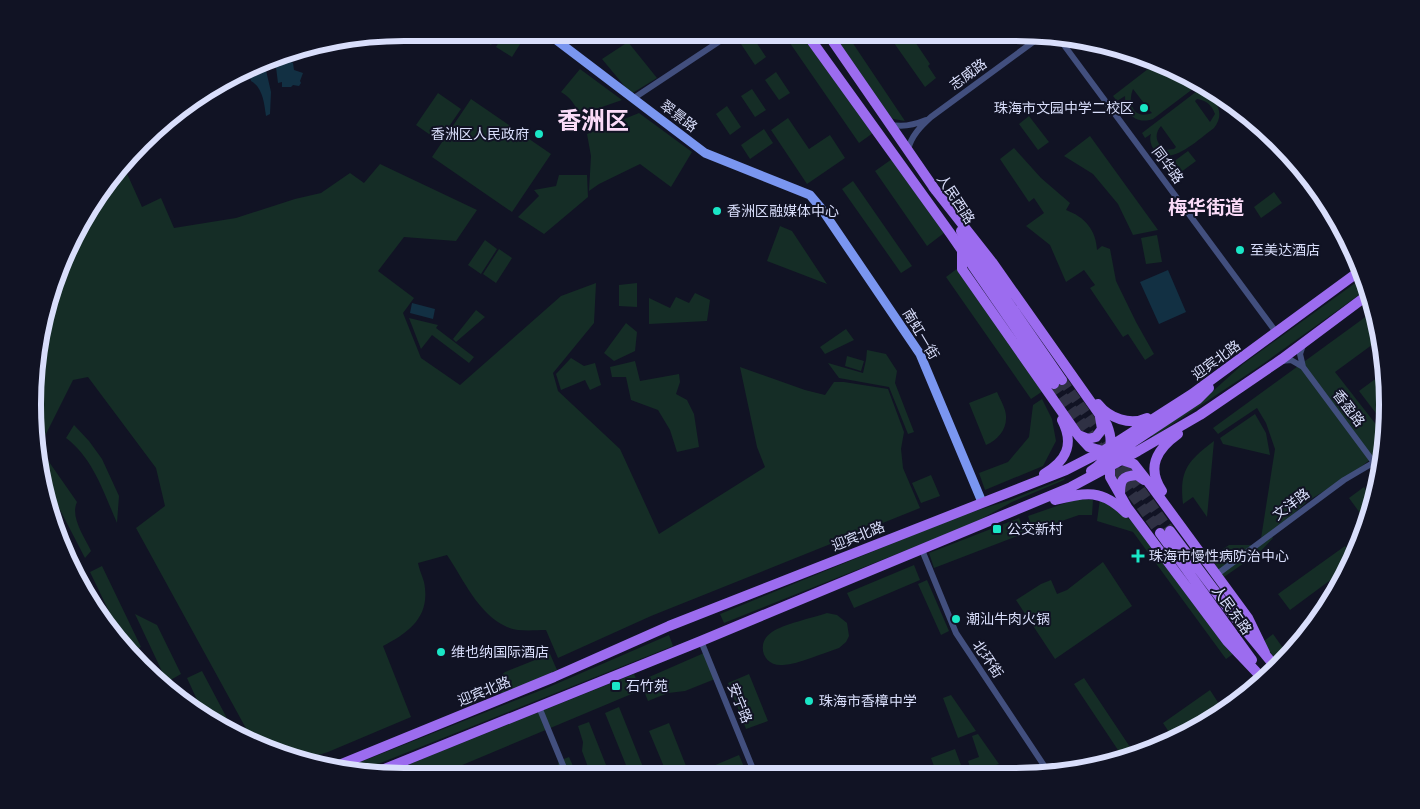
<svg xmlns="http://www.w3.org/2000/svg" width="1420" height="809" viewBox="0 0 1420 809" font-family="'Work Sans','Noto Sans SC',sans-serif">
<rect width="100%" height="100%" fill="#111324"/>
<path fill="#152d26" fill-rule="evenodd" d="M 480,33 L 498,33 L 491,45 L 477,37 Z
M 504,33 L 527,33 L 512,57 L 496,47 Z
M 695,33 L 716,33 L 702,43 Z
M 783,33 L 804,33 L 873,133 L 859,143 Z
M 830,33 L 846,33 L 905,121 L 888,118 Z
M 887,33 L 909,33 L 930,64 L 928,66 L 936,78 L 925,87 Z
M 752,36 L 766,57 L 755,65 L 741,44 Z
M 628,42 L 657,78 L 631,94 L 602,59 Z
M 1157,62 L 1202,82 L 1153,119 C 1135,125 1125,113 1125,96 L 1117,101 L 1113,96 ZM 1133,89 L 1150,111 L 1152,113 C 1134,120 1127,104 1133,89 Z
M 580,69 L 622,100 L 579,115 C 575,104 571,98 561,92 Z
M 776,72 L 790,93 L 779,100 L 765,80 Z
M 1205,85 L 1210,88 L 1203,94 C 1218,99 1225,115 1214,128 C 1200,138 1172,166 1156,152 C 1151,147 1149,140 1151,134 L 1145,138 L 1142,133 ZM 1197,99 C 1207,101 1211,104 1215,114 L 1210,122 L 1195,101 ZM 1161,126 L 1176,147 L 1174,149 L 1165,150 C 1157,144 1153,135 1161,126 Z
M 752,89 L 766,110 L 755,117 L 741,96 Z
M 438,93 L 461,109 L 439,141 L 416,125 Z
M 471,99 L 551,154 L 512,212 L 432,157 Z
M 727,106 L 741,127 L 730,135 L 716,114 Z
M 639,113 L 692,152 L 671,187 L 640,164 L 599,184 L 589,191 L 591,156 L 587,134 Z
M 1029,116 L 1049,142 L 1038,150 L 1019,124 Z
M 788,118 L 809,149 L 830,135 L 845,158 L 807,184 L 771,130 Z
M 764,129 L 773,143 L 750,159 L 741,145 Z
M 1090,136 L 1158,230 L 1133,235 L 1118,204 L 1093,174 L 1064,156 Z
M 1014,148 L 1041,178 L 1070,203 L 1066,210 C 1085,217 1096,230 1097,250 L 1102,246 L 1110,249 L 1116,281 L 1136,322 L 1154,354 L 1145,360 L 1128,334 L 1123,337 L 1090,288 L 1095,285 L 1084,270 L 1066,282 L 1050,245 L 1026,226 L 1044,213 L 1034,198 L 1029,202 L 1000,159 Z
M 1188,151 L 1196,161 L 1177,175 L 1169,165 Z
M 1288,154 L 1311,178 L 1329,208 L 1323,213 L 1282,158 Z
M 892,159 L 944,233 L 927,246 L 875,171 Z
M 380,164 L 477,210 L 456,241 L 404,237 L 378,271 L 414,298 L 403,313 L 421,358 L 460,385 L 561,296 L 596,283 L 594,323 L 553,373 L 558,391 L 620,449 L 659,534 L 765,467 L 757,447 L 740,367 L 805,390 L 825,395 L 834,382 L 844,382 L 888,389 L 904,432 L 901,449 L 903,468 L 920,508 L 651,616 L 558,658 L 546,630 C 534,630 518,632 507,627 C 478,614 464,580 447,555 L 418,563 C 419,569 422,575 424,582 C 431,616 410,632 383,646 L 411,717 L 328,752 L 301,761 L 251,740 L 248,732 L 136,528 L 165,506 L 156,468 L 88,377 L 73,380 L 38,450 L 33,429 L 45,308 L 95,198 L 124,167 L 142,207 L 161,198 L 174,228 L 236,218 L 295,199 L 321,193 L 350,173 L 364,183 Z
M 559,175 L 587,175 L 588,197 L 544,234 L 518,217 L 539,196 L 534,190 L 556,186 Z
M 853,181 L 912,266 L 901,273 L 842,189 Z
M 1274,192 L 1282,203 L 1261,218 L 1254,207 Z
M 780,226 L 792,231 L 827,284 L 767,261 Z
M 1157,235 L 1162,262 L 1146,264 L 1141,238 Z
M 485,240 L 497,249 L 481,274 L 468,265 Z
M 499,249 L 512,258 L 496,283 L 483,274 Z
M 958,268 L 1043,391 L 1031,399 L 946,277 Z
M 1358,281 L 1363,282 L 1366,285 L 1366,290 L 1260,366 L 1153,437 L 1151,435 L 1203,400 L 1243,364 Z
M 637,283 L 637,307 L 619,306 L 619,285 Z
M 695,293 L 710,300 L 707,321 L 649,324 L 649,298 L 670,308 L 676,297 L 689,303 Z
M 476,310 L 485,317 L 456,342 L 453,339 Z
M 1375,310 L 1380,339 L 1335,372 L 1385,436 L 1384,448 L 1355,472 L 1308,501 L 1271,534 L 1273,538 L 1260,552 L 1224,577 L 1210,558 L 1229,545 L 1260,545 L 1275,449 L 1266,423 L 1257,408 L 1218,434 L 1213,428 Z
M 409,318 L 438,325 L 436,328 L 474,357 L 469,363 L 432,335 L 421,349 Z
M 626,323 L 637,332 L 635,351 L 614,361 L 604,353 Z
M 846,329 L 854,340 L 825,354 L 820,347 Z
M 867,350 L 886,354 L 897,371 L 895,383 L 914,432 L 908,434 L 889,387 L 839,378 L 828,363 L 863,373 L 866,360 Z
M 847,356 L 864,361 L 861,371 L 845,366 Z
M 571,358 L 584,366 L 595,363 L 601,385 L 590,390 L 585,380 L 561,390 L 556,374 Z
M 635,361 L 640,381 L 679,374 L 680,382 L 676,394 L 687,400 L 694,414 L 699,447 L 677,452 L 670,430 L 658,410 L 631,400 L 626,377 L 612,377 L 610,367 Z
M 1378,377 L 1386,388 L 1385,425 L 1359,391 Z
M 997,392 C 1000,399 1006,409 1006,416 C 1007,429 998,440 986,445 L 969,403 Z
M 1042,399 L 1052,419 L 1056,441 L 1043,466 L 985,490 L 979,473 L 1008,462 L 1029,437 L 1033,405 Z
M 1255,414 L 1266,433 L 1270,455 L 1223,444 L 1220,438 Z
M 74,425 L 89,441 L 102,459 L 119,496 L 117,523 C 104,493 93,458 66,438 Z
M 1214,441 L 1207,517 L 1193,497 L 1183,504 C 1179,470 1188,461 1214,441 Z
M 47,459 L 77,502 C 70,517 84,536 91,551 L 85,558 L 58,506 L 52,508 L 51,507 L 43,472 Z
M 931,475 L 940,496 L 921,503 L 912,483 Z
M 1065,478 L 1064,480 L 1012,502 L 972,524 L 724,623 L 720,614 L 960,516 L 1010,500 Z
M 1364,487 L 1373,500 L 1368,524 L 1349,498 Z
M 1077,499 L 1093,500 L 1092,515 L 1079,515 L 1033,531 L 1028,516 Z
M 1100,499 L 1118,509 L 1138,527 L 1233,654 L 1226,659 L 1133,532 L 1097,521 Z
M 1019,518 L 1025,533 L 934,568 L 929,553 Z
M 1345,546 L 1353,557 L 1348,567 L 1290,610 L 1278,594 Z
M 1103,562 L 1132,606 L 1055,659 L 1016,600 L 1041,584 L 1051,580 L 1057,594 L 1067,590 Z
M 914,565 L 920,580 L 854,608 L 847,593 Z
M 102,566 L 141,647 L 129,653 L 90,572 Z
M 927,580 L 949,631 L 941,635 L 918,584 Z
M 827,613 L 837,615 L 847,623 L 849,636 L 846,642 L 839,648 C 823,653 799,664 783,665 C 763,667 755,643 772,632 C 784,624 812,618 827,613 Z
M 135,614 L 157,625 L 181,674 L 167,682 Z
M 1273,634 L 1288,655 L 1280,665 L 1263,642 Z
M 669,635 L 673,646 L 358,772 L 343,769 L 549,687 Z
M 704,653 L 715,679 L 685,691 L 668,693 L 648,701 L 640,681 Z
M 550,654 L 557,670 L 502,694 L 496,680 L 505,672 Z
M 202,671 L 230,724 L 222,728 L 204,715 L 187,678 Z
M 634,674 L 641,690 L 436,776 L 382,775 Z
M 749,674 L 768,721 L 746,729 L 728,683 Z
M 1084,678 L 1136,756 L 1124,759 L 1074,684 Z
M 1210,690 L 1221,707 L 1173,738 L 1163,723 Z
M 951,695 L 976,731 L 958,738 L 943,698 Z
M 619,707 L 645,772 L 638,775 L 630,775 L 605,713 Z
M 589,722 L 608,770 L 596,775 L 591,775 L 582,751 L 583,742 L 578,726 Z
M 669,723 L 686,766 L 667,774 L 649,731 Z
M 978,734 L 999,764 L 972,773 L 968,761 L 979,757 L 972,736 Z
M 955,749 L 964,773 L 937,774 L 931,758 Z
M 739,755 L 747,774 L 717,775 L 713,766 Z
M 569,757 L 577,775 L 554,775 L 559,761 Z"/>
<path fill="#123043" d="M 289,61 L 293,63 L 294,70 L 303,73 L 300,81 L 301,83 L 299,86 L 293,85 L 291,87 L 282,87 L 282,82 L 278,83 L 276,67 L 280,67 L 279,62 Z
M 267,62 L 265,66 L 271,92 L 270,114 L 266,116 C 264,103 263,88 251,81 L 249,72 Z
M 1168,270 L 1186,312 L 1159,324 L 1140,282 Z
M 412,303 L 435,309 L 433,319 L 410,313 Z"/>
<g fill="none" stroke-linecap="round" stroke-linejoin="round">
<path stroke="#2f3144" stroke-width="10" stroke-dasharray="10 5" stroke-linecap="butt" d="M 1062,380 L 1170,531
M 1054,384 L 1160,533"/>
<path stroke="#424f7e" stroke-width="6" d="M 1058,37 L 1276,332
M 634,98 L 732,33
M 889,124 C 902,128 914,125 926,120
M 908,150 C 911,136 921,126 931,117 L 1044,34
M 1281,361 L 1291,360 L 1303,367 L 1300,354 L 1303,345
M 1303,367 L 1375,464
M 922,550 L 956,633 L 1049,773
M 1216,575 L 1344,480 L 1383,457
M 701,641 L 755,774
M 539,707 L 567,775"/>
<path stroke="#7a96f0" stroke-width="9" d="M 547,33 L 705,153 L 810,195 L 821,208 L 920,354 L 982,502"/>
<path stroke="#9c6cef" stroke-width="10" d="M 806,33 L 950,233 L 1054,384
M 827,33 L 936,191
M 933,187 L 992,262 L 1107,425 C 1115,445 1110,459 1091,471
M 961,231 L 983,266 L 1062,380
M 962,252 L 962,269 L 1078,435 L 1089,447 L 1106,452
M 1209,388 L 1198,399 L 1118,452 L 1110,466 L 1110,477 L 1127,507 L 1227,641 L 1264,680
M 1098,404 C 1109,418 1130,426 1147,418
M 1078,435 L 1088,439 L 1096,437 L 1102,429 L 1100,417
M 1119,459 L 1134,464 L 1152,487 L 1248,618 L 1265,653
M 1044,474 C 1066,461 1075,445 1062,420
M 1162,491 C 1146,467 1157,449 1178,434
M 1120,495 C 1120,480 1122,476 1137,475 L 1144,480
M 1055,500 C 1086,492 1102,489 1126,513
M 1170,531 L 1233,615 L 1277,669
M 1160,533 L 1252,660
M 332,768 L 554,677 L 669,626 L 1066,470 L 1103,451 L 1192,394 L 1361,270
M 372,774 L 701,641 L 1071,487 L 1138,451 L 1200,415 L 1282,359 L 1369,294"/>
</g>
<g fill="#1ae6c6" stroke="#111324" stroke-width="2">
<circle cx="1144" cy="108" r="5"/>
<circle cx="539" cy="134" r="5"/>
<circle cx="717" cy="211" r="5"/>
<circle cx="1240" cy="250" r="5"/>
<rect x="992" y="524" width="10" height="10" rx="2.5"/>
<path d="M1135.5 548.5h5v5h5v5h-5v5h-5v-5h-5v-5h5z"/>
<circle cx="956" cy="619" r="5"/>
<circle cx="441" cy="652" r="5"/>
<rect x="611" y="681" width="10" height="10" rx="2.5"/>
<circle cx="809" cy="701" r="5"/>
</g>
<g text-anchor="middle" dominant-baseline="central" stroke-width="4" stroke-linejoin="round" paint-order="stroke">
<g font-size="14" fill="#d9defb" stroke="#111324">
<text transform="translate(968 74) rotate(-36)">志威路</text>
<text transform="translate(679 116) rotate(37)">翠景路</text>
<text transform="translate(1168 165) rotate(54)">同华路</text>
<text transform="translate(956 199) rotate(57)">人民西路</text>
<text transform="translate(921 334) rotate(59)">南虹一街</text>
<text transform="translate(1216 360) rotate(-36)">迎宾北路</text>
<text transform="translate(1349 408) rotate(53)">香盈路</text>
<text transform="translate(1291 504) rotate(-37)">文洋路</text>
<text transform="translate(858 536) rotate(-22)">迎宾北路</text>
<text transform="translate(1232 610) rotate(54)">人民东路</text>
<text transform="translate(988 659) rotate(56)">北环街</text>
<text transform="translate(484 691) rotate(-22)">迎宾北路</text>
<text transform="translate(740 703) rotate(68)">安宁路</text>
</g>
<g font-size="14" fill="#d9defb" stroke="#111324" text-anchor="start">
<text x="1134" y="108" text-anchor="end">珠海市文园中学二校区</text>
<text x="529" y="134" text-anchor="end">香洲区人民政府</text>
<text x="727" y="211">香洲区融媒体中心</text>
<text x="1250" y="250">至美达酒店</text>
<text x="1007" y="529">公交新村</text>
<text x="1149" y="556">珠海市慢性病防治中心</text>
<text x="966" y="619">潮汕牛肉火锅</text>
<text x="451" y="652">维也纳国际酒店</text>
<text x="626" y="686">石竹苑</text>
<text x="819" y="701">珠海市香樟中学</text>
</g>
<g font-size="19" font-weight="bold" fill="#fbdbf8" stroke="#111324">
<text x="1206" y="207">梅华街道</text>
</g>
<g font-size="24" font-weight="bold" fill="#fbdbf8" stroke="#111324">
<text x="593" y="121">香洲区</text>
</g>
</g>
<path d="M0 0H1420V809H0ZM404 41H1016A363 363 0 0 1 1379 404V405A363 363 0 0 1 1016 768H404A363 363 0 0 1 41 405V404A363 363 0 0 1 404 41Z" fill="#111324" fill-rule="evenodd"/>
<path fill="none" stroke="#d9defb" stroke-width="6" d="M404 41H1016A363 363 0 0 1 1379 404V405A363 363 0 0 1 1016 768H404A363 363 0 0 1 41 405V404A363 363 0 0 1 404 41Z"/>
</svg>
